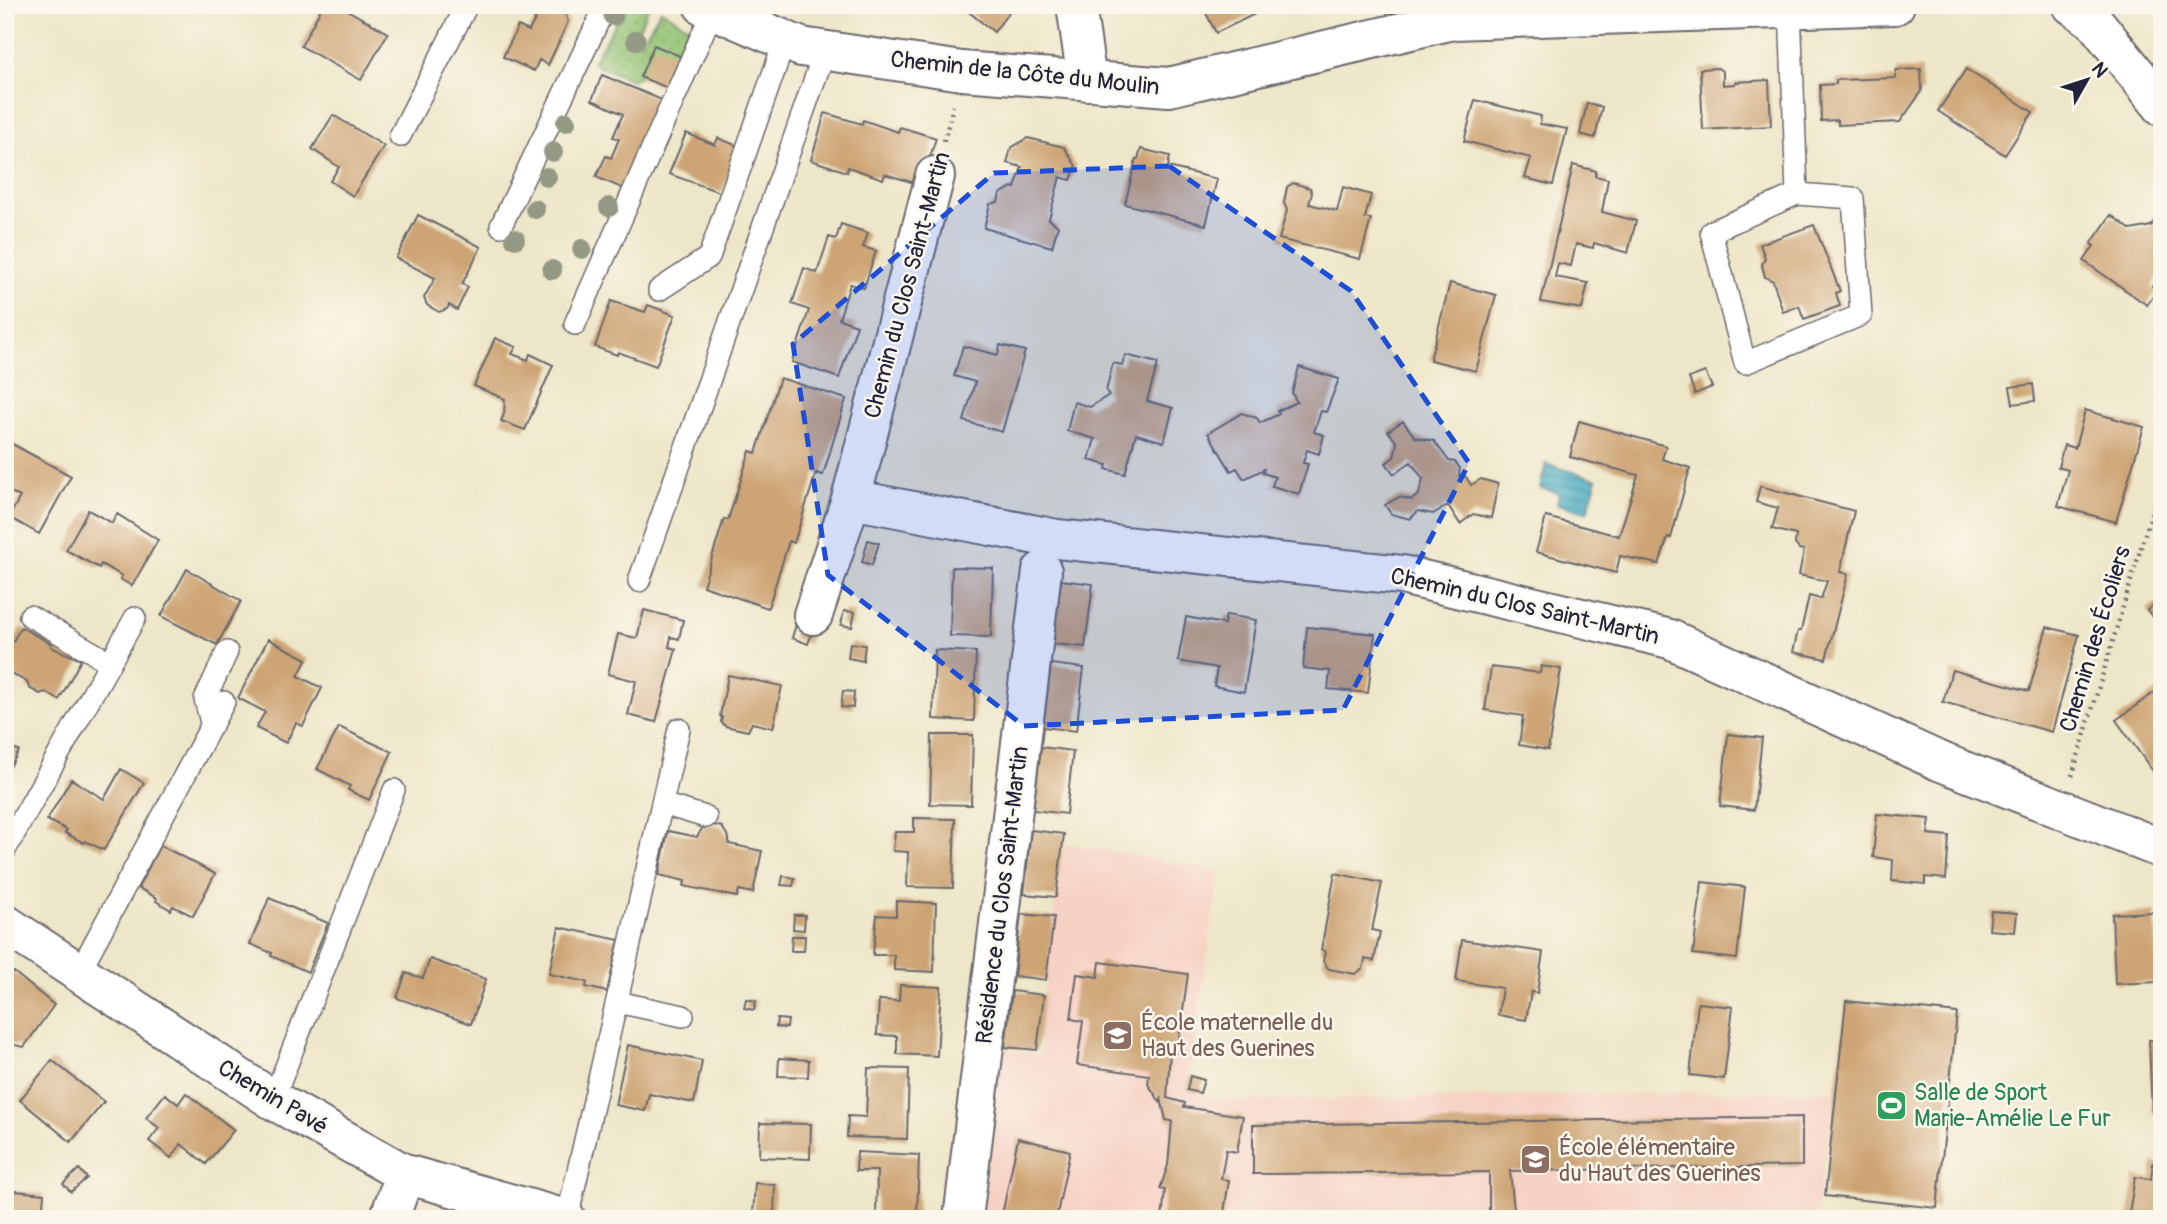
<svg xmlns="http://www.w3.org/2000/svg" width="2167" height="1224" viewBox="0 0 2167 1224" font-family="Pangolin,sans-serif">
<defs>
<pattern id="grass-dots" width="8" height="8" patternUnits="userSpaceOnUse" patternTransform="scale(1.75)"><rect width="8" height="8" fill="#91c272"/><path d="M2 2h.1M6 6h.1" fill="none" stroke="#7da664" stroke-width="1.8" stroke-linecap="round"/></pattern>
<pattern id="water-rules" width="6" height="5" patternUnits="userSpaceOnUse" patternTransform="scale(1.75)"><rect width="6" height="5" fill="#3fa9bf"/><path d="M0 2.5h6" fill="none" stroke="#34899c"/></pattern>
</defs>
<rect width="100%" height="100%" fill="#fbf7ec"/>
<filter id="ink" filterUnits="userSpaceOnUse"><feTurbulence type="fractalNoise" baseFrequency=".0143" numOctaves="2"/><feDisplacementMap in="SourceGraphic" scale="14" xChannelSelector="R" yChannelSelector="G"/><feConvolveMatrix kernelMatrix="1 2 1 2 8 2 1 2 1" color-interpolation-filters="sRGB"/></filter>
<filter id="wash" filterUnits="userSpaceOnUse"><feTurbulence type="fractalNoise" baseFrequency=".00686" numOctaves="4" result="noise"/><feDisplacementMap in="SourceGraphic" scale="28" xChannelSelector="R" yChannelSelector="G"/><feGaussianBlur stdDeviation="1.57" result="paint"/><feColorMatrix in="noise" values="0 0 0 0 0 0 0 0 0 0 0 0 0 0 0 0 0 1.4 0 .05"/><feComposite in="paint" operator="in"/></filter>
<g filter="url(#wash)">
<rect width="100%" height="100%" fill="#eee6c8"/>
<path fill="#f6d2c4" d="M 1063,843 L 1220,871 L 1187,1089 L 1221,1101 L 1835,1091 L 1815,1219 L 980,1219 L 1001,1049 L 1040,1055 L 1040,1022 Z"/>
<path fill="url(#grass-dots)" stroke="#5a7256" stroke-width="2" d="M 627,5 L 649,5 L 634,40 L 641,43 L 661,10 L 688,27 L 676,55 L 632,80 L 599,67 L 593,62 L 618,19 L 622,20 Z"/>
<path fill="url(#water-rules)" stroke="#30667d" stroke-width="2" d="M 1546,464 L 1597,479 L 1587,512 L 1557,504 L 1559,493 L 1540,488 Z"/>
<g id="blocks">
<path fill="#cda474" d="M 232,5 L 247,5 L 243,12 Z
M 323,5 L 338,5 L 388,33 L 361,80 L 301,46 Z
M 539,5 L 562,5 L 568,22 L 548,65 L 539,60 L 534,71 L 503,57 L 518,26 L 529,31 L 540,9 Z
M 960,5 L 1014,5 L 994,32 Z
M 1202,5 L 1251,5 L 1255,14 L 1216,33 Z
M 654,45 L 682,57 L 668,88 L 640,77 Z
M 1718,68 L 1723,72 L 1723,85 L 1735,84 L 1735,82 L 1769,80 L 1771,126 L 1703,130 L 1700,69 Z
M 1921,69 L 1922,91 L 1900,122 L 1838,125 L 1838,120 L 1821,121 L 1820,85 L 1836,84 L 1836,80 L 1896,78 L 1896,70 Z
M 1966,69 L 2033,112 L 2005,155 L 1938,111 Z
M 602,75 L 662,100 L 624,189 L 596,177 L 606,156 L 611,158 L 619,139 L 613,137 L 623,114 L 592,100 Z
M 1475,100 L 1541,116 L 1540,124 L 1567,129 L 1553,185 L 1525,178 L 1531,158 L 1464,141 Z
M 1587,103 L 1602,107 L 1595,138 L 1580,134 Z
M 825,113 L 862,124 L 863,120 L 898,132 L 900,127 L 936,138 L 921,185 L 885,174 L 883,179 L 848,167 L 847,172 L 811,160 Z
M 333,115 L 384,146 L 353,196 L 330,181 L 339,167 L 312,149 Z
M 686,133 L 715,145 L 718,138 L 740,147 L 722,193 L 669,174 Z
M 1028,138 L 1064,147 L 1076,166 L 1071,180 L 1060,177 L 1049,219 L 1058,226 L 1052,247 L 984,228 L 990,204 L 998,202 L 1000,194 L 1012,187 L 1015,188 L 1022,167 L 1007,163 L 1011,148 Z
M 1141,149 L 1170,156 L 1168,167 L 1217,179 L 1206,225 L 1125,204 L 1136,159 L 1138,159 Z
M 1573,165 L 1596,171 L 1595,176 L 1608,179 L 1602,212 L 1636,221 L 1628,253 L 1594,243 L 1593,248 L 1576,244 L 1571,266 L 1558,263 L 1555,277 L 1588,283 L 1582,309 L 1541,302 Z
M 1293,183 L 1310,188 L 1312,193 L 1309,204 L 1337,211 L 1343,187 L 1371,195 L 1365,218 L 1371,219 L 1360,259 L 1279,239 L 1287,210 L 1284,203 L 1287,187 Z
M 2162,210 L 2162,272 L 2152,286 L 2157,291 L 2147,305 L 2084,261 L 2094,246 L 2091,244 L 2111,215 L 2131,230 L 2151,226 Z
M 418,215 L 481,247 L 462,284 L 468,287 L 457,310 L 449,305 L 447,309 L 439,312 L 427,305 L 424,298 L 435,278 L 396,258 Z
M 841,224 L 868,233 L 863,247 L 876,251 L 864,288 L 850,284 L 839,319 L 857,325 L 839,378 L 792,362 L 809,310 L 792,304 L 804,268 L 817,273 L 829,237 L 836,239 Z
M 1814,225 L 1840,291 L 1836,293 L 1840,306 L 1804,319 L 1799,306 L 1783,312 L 1773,281 L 1765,277 L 1762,265 L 1765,258 L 1760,244 Z
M 1450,283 L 1496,295 L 1476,371 L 1430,360 Z
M 611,301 L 645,312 L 648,305 L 675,315 L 656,366 L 618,352 L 617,355 L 595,347 Z
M 495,338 L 516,347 L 512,354 L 528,360 L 530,354 L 553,365 L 525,430 L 501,421 L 504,414 L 505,399 L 474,386 Z
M 1000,345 L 1025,351 L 1002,432 L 964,421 L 975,382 L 954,376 L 963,346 L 998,355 Z
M 1125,355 L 1158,363 L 1147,401 L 1173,408 L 1164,442 L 1136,434 L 1125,474 L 1106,469 L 1107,465 L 1089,460 L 1095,439 L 1067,431 L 1074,402 L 1090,407 L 1109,395 L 1106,391 L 1113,363 L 1122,365 Z
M 1299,367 L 1339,379 L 1326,412 L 1321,411 L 1314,432 L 1324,435 L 1319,454 L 1307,450 L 1303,463 L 1308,464 L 1299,494 L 1272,486 L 1275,477 L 1263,473 L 1264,469 L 1244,479 L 1237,468 L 1231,471 L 1208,433 L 1242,413 L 1257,418 L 1260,423 L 1279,414 L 1277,411 L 1297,402 L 1292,393 Z
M 1705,372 L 1712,387 L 1695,394 L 1689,378 Z
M 780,378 L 846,399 L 823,475 L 816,473 L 794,543 L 789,541 L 768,608 L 703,586 L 724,519 L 728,520 L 750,451 L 756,453 Z
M 2033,384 L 2035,401 L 2013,404 L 2010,387 Z
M 2085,410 L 2144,427 L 2116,522 L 2058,506 L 2068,470 L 2058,467 L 2064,445 L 2075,448 Z
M 1403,421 L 1415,437 L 1434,441 L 1449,461 L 1455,462 L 1460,468 L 1459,476 L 1466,477 L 1471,485 L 1481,479 L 1498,484 L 1491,518 L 1473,514 L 1460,524 L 1448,505 L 1433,514 L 1418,511 L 1410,519 L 1391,514 L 1385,505 L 1399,497 L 1412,500 L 1419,494 L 1423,479 L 1411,462 L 1394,474 L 1386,463 L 1394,457 L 1397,443 L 1388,431 Z
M 1579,421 L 1666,446 L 1662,459 L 1690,468 L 1671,538 L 1668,537 L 1659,564 L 1620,556 L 1616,573 L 1536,552 L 1546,517 L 1619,536 L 1638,475 L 1570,457 Z
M 5,440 L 71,476 L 39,534 L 9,517 L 20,497 L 5,489 Z
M 1760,486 L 1854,511 L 1840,572 L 1848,574 L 1826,659 L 1793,652 L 1798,631 L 1801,631 L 1809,596 L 1821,599 L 1827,581 L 1799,575 L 1804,550 L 1799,549 L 1795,544 L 1796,535 L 1772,529 L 1778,508 L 1756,502 Z
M 88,510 L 112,523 L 117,514 L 158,540 L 132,586 L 120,579 L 122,576 L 112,570 L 101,564 L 99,568 L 66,550 Z
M 868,540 L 879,543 L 872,565 L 862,562 Z
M 952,567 L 993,568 L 991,637 L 950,636 Z
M 187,569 L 241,601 L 217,645 L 161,616 Z
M 1061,580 L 1093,584 L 1085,647 L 1053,644 Z
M 2162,599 L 2162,629 L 2147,610 Z
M 644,610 L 683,620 L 679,639 L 671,637 L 669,647 L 676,649 L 656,722 L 628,715 L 636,681 L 608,674 L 618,634 L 637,638 Z
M 844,611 L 855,612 L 852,627 L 841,625 Z
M 1226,615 L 1256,620 L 1244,692 L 1214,686 L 1217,668 L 1178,661 L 1186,617 L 1224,624 Z
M 797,621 L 814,628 L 808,644 L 792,638 Z
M 21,627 L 52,644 L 51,647 L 81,660 L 59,700 L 45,692 L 40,694 L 29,688 L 27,682 L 5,670 L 5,655 Z
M 1307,627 L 1375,634 L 1368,693 L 1328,689 L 1330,671 L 1303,668 Z
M 2047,627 L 2079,635 L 2052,732 L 1943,702 L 1952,670 L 2029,691 Z
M 268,639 L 307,659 L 298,676 L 322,688 L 303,726 L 296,723 L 286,743 L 256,728 L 265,712 L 238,698 Z
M 850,643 L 865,645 L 863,661 L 848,658 Z
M 935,650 L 976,652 L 974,721 L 933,719 Z
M 1051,664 L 1084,668 L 1076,731 L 1043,727 Z
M 1541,666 L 1561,669 L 1548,750 L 1519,745 L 1523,716 L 1485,710 L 1491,667 L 1540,673 Z
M 728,675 L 782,686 L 773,728 L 752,723 L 748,731 L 725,726 L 721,722 L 722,717 L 720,716 Z
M 2162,687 L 2162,779 L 2160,781 L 2116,720 Z
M 843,691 L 854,692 L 853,708 L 841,707 Z
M 339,727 L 392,752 L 369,800 L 348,790 L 350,786 L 317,769 Z
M 1728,734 L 1762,738 L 1754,810 L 1720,806 Z
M 932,735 L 973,735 L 971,805 L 930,804 Z
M 5,744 L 19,751 L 5,776 Z
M 1041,747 L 1073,751 L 1066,814 L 1033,810 Z
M 121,769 L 144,783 L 104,850 L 85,841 L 84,843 L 65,833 L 67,830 L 47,820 L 71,779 L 104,799 Z
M 1877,814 L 1930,819 L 1928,834 L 1949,836 L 1946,879 L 1925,877 L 1925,884 L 1892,881 L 1893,860 L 1873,857 Z
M 914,818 L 955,819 L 953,888 L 907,887 L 908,852 L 893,851 L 895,832 L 914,832 Z
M 709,824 L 722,827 L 729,838 L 729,844 L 762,851 L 753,893 L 739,890 L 737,897 L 684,886 L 685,881 L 659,875 L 668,831 L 697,837 L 703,827 Z
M 1031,830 L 1064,834 L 1056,897 L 1024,894 Z
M 160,845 L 215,874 L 193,916 L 173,906 L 171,910 L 156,901 L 157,898 L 138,888 Z
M 1335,873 L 1382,883 L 1372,930 L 1380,932 L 1374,961 L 1365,959 L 1363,969 L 1355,974 L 1329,969 L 1323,961 L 1325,951 L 1321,950 Z
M 783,876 L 795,878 L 793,886 L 781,885 Z
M 1702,882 L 1745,887 L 1737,959 L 1693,954 Z
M 269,898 L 328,923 L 308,972 L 271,956 L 272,953 L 250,944 Z
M 896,901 L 936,903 L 934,972 L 894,970 L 894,955 L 873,955 L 877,915 L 896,916 Z
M 1991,911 L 2017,913 L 2015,932 L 1989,930 Z
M 2155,912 L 2158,982 L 2115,984 L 2112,914 Z
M 1021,914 L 1054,917 L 1046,980 L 1014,976 Z
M 794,915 L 805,915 L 804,930 L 793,929 Z
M 559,927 L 619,940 L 607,992 L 586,987 L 587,982 L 549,974 Z
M 792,936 L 805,936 L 804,951 L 791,951 Z
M 1462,940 L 1543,952 L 1537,993 L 1531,992 L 1526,1020 L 1498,1015 L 1502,988 L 1456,981 Z
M 430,959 L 486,979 L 471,1024 L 397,998 L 406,973 L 423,978 Z
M 1100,962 L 1188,974 L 1177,1053 L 1170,1052 L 1167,1098 L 1185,1103 L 1184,1107 L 1243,1116 L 1237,1152 L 1226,1150 L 1221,1179 L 1229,1180 L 1223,1219 L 1162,1219 L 1165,1190 L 1160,1189 L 1168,1165 L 1172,1121 L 1166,1120 L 1161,1099 L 1160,1102 L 1148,1084 L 1149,1075 L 1077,1065 L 1083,1021 L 1071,1019 L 1077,974 L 1098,977 Z
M 14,972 L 54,1005 L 24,1047 L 5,1043 L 5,977 Z
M 900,985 L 941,987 L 937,1056 L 897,1054 L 897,1036 L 877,1035 L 879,1000 L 899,1001 Z
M 1012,991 L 1044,995 L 1037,1050 L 1005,1047 Z
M 746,999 L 756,1001 L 754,1010 L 744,1008 Z
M 1846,1001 L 1957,1013 L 1937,1208 L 1825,1196 Z
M 1698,1003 L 1733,1007 L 1724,1079 L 1690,1075 Z
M 777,1019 L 788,1020 L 787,1028 L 776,1027 Z
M 2149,1040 L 2162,1040 L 2162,1112 L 2152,1112 Z
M 628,1045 L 702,1061 L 694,1103 L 649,1094 L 645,1111 L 615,1105 Z
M 779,1058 L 809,1060 L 808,1077 L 778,1076 Z
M 52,1060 L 104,1102 L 71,1142 L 20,1100 Z
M 868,1068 L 909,1069 L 907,1139 L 847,1137 L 848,1116 L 866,1117 Z
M 1190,1076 L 1204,1080 L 1200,1093 L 1187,1090 Z
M 186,1093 L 234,1130 L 206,1164 L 181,1144 L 171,1158 L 149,1141 L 159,1128 L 146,1118 L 165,1094 L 178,1104 Z
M 1802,1117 L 1802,1166 L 1510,1171 L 1515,1219 L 1489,1219 L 1489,1172 L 1253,1174 L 1253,1125 Z
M 760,1123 L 811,1124 L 810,1159 L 759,1157 Z
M 1018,1138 L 1070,1151 L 1056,1219 L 1007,1219 L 1008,1216 L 1002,1215 Z
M 857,1152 L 919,1155 L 917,1219 L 876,1219 L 877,1171 L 856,1171 Z
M 2153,1163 L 2162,1165 L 2162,1219 L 2128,1219 L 2135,1177 L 2151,1179 Z
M 79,1169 L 87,1178 L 71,1192 L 63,1184 Z
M 755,1183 L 775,1185 L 774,1216 L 753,1215 Z
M 5,1190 L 44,1194 L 42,1219 L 5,1219 Z"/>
</g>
</g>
<g filter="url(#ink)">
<use href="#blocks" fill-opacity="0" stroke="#69676c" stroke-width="2"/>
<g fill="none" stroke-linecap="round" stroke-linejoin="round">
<defs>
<path id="service" d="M 1790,8 L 1797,194
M 400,136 L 467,5
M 1797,194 L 1853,198 L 1861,315 L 1745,363 L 1711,232 Z
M 501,226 L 606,5
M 659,290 L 709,257 L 785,40
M 575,324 L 713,10
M 639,581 L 825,50
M 30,616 L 109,662
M 212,726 L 205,699 L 227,652
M 662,804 L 706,817
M 5,850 L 135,618
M 79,972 L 224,702
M 617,1002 L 683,1016
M 273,1100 L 394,790
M 567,1219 L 679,729"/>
<path id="minor" d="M 703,5 L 801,47 L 962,71 L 1169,87 L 1453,20 L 1895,5
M 1076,5 L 1087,81
M 2072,5 L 2094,21 L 2162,106
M 851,499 L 1057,539 L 1402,575 L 1670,639 L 1939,761 L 2162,849
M 813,615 L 851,499 L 935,176
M 5,924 L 273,1100 L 405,1174 L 566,1219
M 389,1219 L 405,1174
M 963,1219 L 1042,571"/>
</defs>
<use href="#service" stroke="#69676c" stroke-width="24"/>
<use href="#minor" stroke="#69676c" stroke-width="42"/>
<path stroke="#69676c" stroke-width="4.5" stroke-dasharray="2 5" stroke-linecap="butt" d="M 944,141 L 953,106
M 2072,776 L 2162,478"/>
<use href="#service" stroke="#fff" stroke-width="21"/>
<use href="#minor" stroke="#fff" stroke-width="38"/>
</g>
<g fill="#939985">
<circle cx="613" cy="16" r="10"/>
<circle cx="636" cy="40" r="10"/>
<circle cx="566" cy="122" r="10"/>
<circle cx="553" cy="152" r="10"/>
<circle cx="547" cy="177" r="10"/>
<circle cx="609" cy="207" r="10"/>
<circle cx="535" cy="209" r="10"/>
<circle cx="515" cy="239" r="10"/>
<circle cx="582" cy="249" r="10"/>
<circle cx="552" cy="270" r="10"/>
</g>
</g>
<path fill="#1d4ed8" fill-opacity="0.2" stroke="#1d4ed8" stroke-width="5" stroke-dasharray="14 9" stroke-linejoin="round" d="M 1169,166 L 1351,291 L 1469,463 L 1343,710 L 1024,726 L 828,575 L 793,344 L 994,173 Z"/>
<defs>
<symbol id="school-square" viewBox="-11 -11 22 22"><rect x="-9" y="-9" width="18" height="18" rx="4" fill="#8d6e63" stroke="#fbf7ec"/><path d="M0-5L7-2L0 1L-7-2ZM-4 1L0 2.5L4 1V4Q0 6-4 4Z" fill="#fff"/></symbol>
<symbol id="stadium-square" viewBox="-11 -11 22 22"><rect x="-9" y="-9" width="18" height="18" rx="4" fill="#2e9e5b" stroke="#fbf7ec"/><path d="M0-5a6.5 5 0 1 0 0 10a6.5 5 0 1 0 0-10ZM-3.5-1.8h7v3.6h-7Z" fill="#fff"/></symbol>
</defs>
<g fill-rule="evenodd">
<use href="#school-square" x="1100" y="1018" width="35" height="35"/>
<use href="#stadium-square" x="1874" y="1088" width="35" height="35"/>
<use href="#school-square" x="1518" y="1142" width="35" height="35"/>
</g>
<g text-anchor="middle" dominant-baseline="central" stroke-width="5" stroke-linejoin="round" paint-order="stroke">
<g font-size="23" fill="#22223b" stroke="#fbf7ec">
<text transform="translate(1025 73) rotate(6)">Chemin de la Côte du Moulin</text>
<text transform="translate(907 285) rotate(-75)">Chemin du Clos Saint-Martin</text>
<text transform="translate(1525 606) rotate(13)">Chemin du Clos Saint-Martin</text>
<text transform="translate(2095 639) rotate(-73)">Chemin des Écoliers</text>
<text transform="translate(1002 895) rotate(-83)">Résidence du Clos Saint-Martin</text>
<text transform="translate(273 1097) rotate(31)">Chemin Pavé</text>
</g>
<g font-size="23" fill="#785e54" stroke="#fbf7ec" text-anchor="start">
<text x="1141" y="1022">École maternelle du<tspan x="1141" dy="26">Haut des Guerines</tspan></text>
<text x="1559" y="1147">École élémentaire<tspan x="1559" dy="26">du Haut des Guerines</tspan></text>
</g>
<g font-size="23" fill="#27864d" stroke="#fbf7ec" text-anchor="start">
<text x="1914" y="1092">Salle de Sport<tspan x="1914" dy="26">Marie-Amélie Le Fur</tspan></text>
</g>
</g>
<rect width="2167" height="1224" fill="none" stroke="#fbf7ec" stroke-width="28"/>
<g transform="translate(2087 80) rotate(51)" stroke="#fbf7ec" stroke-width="5" paint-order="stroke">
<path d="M0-5L12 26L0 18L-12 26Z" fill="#22223b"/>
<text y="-10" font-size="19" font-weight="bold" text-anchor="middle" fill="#22223b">N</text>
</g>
</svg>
